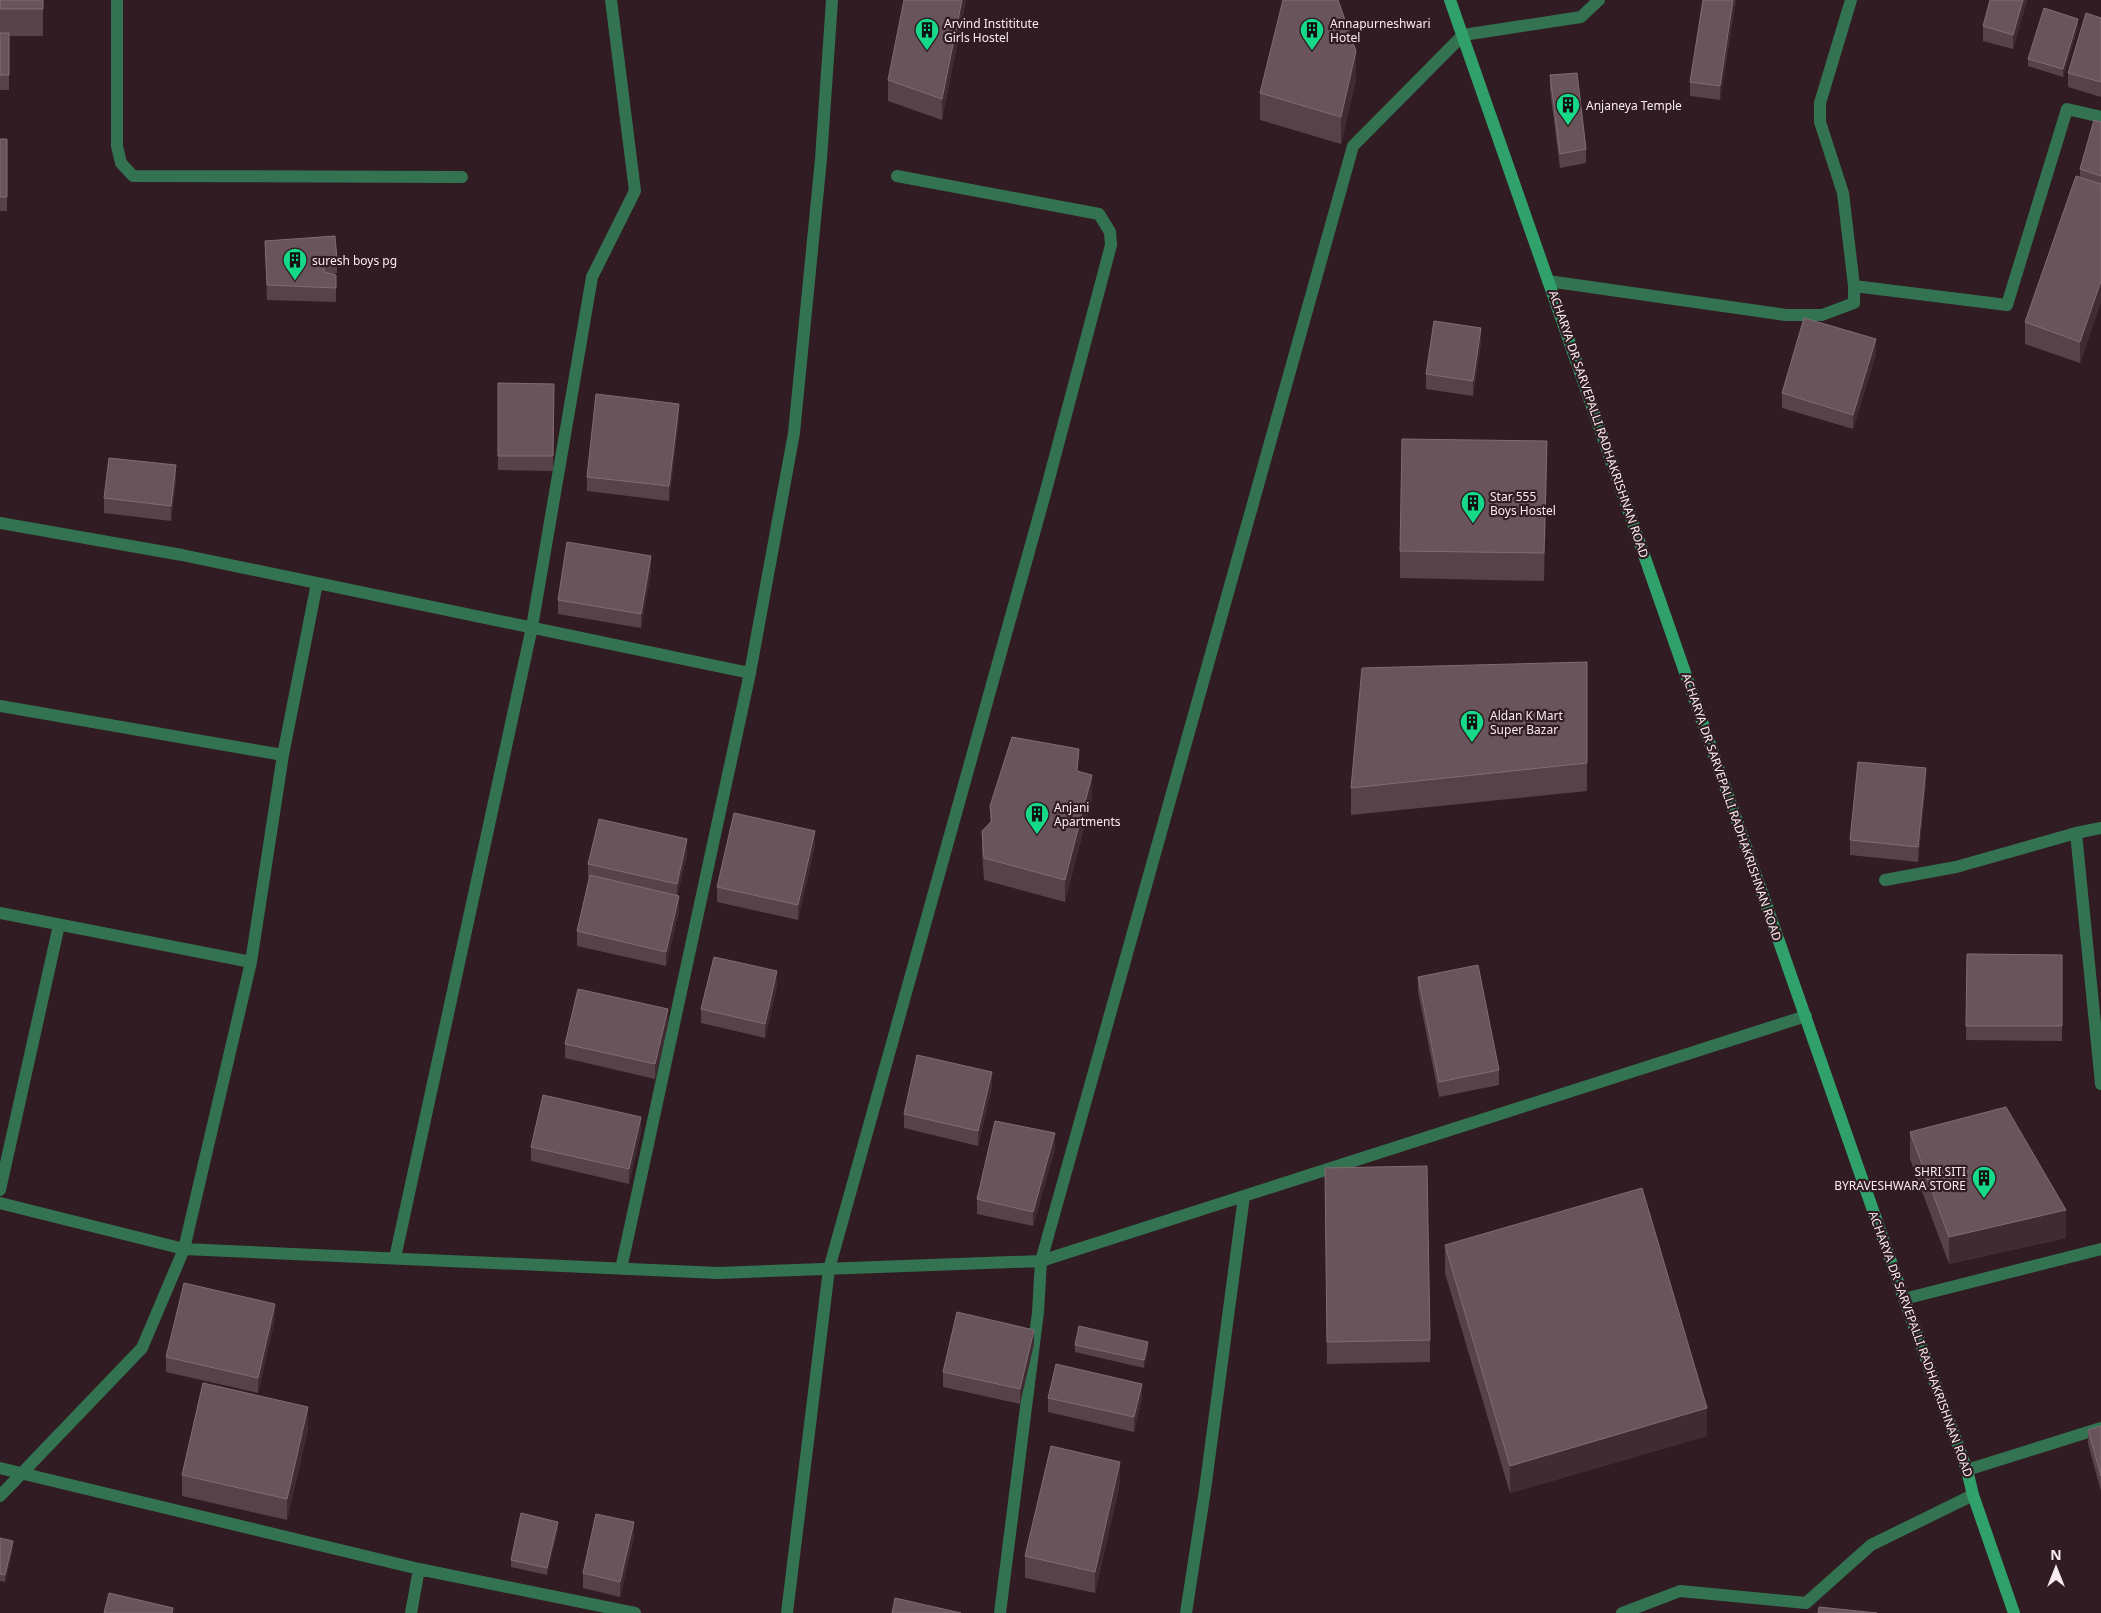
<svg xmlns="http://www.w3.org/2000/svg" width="2101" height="1613" viewBox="0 0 2101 1613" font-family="'Noto Sans',sans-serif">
<rect width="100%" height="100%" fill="#301c22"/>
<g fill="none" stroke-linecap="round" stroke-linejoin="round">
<path stroke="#347351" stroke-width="12" d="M 117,0 L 117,146 L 121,163 L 133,176 L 462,177
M 1548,281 L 1786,315 L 1822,315 L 1854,303 L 1854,286 L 1843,193 L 1820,122 L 1820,103 L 1851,0
M 1854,286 L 2007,305 L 2067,109 L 2101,117
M 0,523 L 182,555 L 750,673
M 0,706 L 283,755
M 2076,833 L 2101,1084
M 1885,880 L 1956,867 L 2076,833 L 2101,828
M 0,913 L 251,962
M 0,1190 L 59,925
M 0,1203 L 184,1249 L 718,1273 L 1041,1261 L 1806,1016
M 395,1258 L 532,627 L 592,277 L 635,191 L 611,0
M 621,1269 L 750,673 L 794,433 L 821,159 L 832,0
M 1904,1299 L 2101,1249
M 0,1468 L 419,1569 L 635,1613
M 1967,1470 L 2101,1428
M 0,1496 L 142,1348 L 184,1249 L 251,962 L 283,755 L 317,583
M 411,1613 L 419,1569
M 787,1613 L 829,1269 L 1045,494 L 1111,245 L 1110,232 L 1099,214 L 897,176
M 1000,1613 L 1038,1312 L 1041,1261 L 1353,146 L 1463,35 L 1581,17 L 1599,0
M 1186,1613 L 1205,1490 L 1244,1196
M 1622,1613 L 1680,1591 L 1806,1603 L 1871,1545 L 1973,1495"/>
<path stroke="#31a16b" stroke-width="12" d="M 1450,0 L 1904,1299 L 1967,1470 L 1973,1495 L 2014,1613"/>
</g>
<path fill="#574249" d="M 0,0 L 43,0 L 43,36 L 9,36 L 9,90 L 0,90 Z
M 966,0 L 942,120 L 888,101 L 888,80 Z
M 1703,0 L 1736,0 L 1720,100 L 1690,96 L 1690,82 Z
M 2027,0 L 2013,49 L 1983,41 L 1983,26 Z
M 2101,18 L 2101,97 L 2068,87 L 2068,73 Z
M 2078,27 L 2063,77 L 2028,66 L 2028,59 Z
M 1550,75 L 1586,149 L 1586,163 L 1560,168 L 1550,90 Z
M 1356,79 L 1341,144 L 1260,120 L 1260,93 Z
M 2101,122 L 2101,302 L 2080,363 L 2025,344 L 2025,322 L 2080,177 L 2080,169 Z
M 0,139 L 7,139 L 7,211 L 0,211 Z
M 265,241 L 337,259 L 337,273 L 332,274 L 336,275 L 336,302 L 267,300 Z
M 1481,342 L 1473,396 L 1426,389 L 1426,374 Z
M 1876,354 L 1853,429 L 1782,408 L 1782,393 Z
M 498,383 L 554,384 L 553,471 L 498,470 Z
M 679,418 L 669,501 L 587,491 L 587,477 Z
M 1547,469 L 1544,581 L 1400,578 L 1400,551 Z
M 176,480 L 171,521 L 104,513 L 104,498 Z
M 651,571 L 641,628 L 558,614 L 558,600 Z
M 1587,662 L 1587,791 L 1351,815 L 1351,788 Z
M 1079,771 L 1092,796 L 1065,902 L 984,880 L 982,852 L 982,831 L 990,822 L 990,806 Z
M 1926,783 L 1918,862 L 1850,855 L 1850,840 Z
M 815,845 L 798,920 L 717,902 L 717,887 Z
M 687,854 L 677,896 L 679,910 L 666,966 L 577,946 L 577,931 L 589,878 L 588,878 L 588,864 Z
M 1967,954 L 2062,955 L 2062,1041 L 1966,1040 Z
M 1418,977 L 1499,1070 L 1499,1085 L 1439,1097 L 1418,992 Z
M 777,986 L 765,1038 L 701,1023 L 701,1009 Z
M 668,1024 L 655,1079 L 565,1058 L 565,1044 Z
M 992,1086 L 978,1146 L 904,1128 L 904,1114 Z
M 641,1132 L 629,1184 L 531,1161 L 531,1147 Z
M 1910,1132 L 2066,1238 L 1949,1264 L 1910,1159 Z
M 1055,1148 L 1033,1226 L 977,1214 L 977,1199 Z
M 1325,1189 L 1430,1340 L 1430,1362 L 1327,1364 Z
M 1445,1245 L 1707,1436 L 1510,1493 L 1445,1273 Z
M 275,1318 L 258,1393 L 166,1372 L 166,1357 Z
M 1034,1344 L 1020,1404 L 943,1387 L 943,1372 Z
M 1075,1345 L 1148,1349 L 1144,1368 L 1075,1352 Z
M 1048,1398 L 1142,1398 L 1134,1432 L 1048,1412 Z
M 2101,1426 L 2101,1491 L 2088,1444 L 2088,1430 Z
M 308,1429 L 287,1520 L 182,1496 L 182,1475 Z
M 1120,1483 L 1095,1593 L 1025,1578 L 1025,1556 Z
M 558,1529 L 547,1575 L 511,1567 L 511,1560 Z
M 634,1536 L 620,1597 L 583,1588 L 583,1573 Z
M 0,1538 L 13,1548 L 5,1582 L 0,1581 Z"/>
<path fill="#402b32" d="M 962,0 L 966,0 L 942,120 L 942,99 Z
M 1733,0 L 1736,0 L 1720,100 L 1720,86 Z
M 2023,0 L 2027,0 L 2013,49 L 2013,35 Z
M 2078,19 L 2078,27 L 2063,77 L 2063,69 Z
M 1356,51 L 1356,79 L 1341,144 L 1341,117 Z
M 2101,281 L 2101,302 L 2080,363 L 2080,342 Z
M 1481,328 L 1481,342 L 1473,396 L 1473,381 Z
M 1876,339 L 1876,354 L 1853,429 L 1853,415 Z
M 679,404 L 679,418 L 669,501 L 669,486 Z
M 1547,441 L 1547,469 L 1544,581 L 1544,553 Z
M 176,465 L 176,480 L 171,521 L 171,506 Z
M 651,556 L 651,571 L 641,628 L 641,614 Z
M 1926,768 L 1926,783 L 1918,862 L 1918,847 Z
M 1092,775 L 1092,796 L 1065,902 L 1065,880 Z
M 815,831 L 815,845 L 798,920 L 798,905 Z
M 687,839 L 687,854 L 677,898 L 677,884 Z
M 679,896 L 679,910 L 666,966 L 666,952 Z
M 777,971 L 777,986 L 765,1038 L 765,1024 Z
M 668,1009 L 668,1024 L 655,1079 L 655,1064 Z
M 992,1072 L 992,1086 L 978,1146 L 978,1131 Z
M 641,1117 L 641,1132 L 629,1184 L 629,1169 Z
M 1055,1133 L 1055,1148 L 1033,1226 L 1033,1212 Z
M 2066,1210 L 2066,1238 L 1949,1264 L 1949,1237 Z
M 275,1304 L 275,1318 L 258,1393 L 258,1378 Z
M 1034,1330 L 1034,1344 L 1020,1404 L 1020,1389 Z
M 1148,1342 L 1148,1349 L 1144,1368 L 1144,1360 Z
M 1142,1384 L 1142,1398 L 1134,1432 L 1134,1417 Z
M 308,1407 L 308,1429 L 287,1520 L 287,1499 Z
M 1707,1408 L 1707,1436 L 1510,1493 L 1510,1466 Z
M 1120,1462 L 1120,1483 L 1095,1593 L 1095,1572 Z
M 558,1522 L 558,1529 L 547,1575 L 547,1568 Z
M 634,1522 L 634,1536 L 620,1597 L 620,1582 Z
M 13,1541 L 13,1548 L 5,1582 L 5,1575 Z"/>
<path fill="#69545b" stroke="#806c72" d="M 0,0 L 43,0 L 43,9 L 0,9 Z
M 904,0 L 962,0 L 942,99 L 888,80 Z
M 1283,0 L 1338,0 L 1356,51 L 1341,117 L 1260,93 Z
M 1703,0 L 1733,0 L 1720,86 L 1690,82 Z
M 1990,0 L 2023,0 L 2013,35 L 1983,26 Z
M 2044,8 L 2078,19 L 2063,69 L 2028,59 Z
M 2086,13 L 2101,18 L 2101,82 L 2068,73 Z
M 0,33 L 9,33 L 9,75 L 0,75 Z
M 1577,73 L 1586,149 L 1560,154 L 1550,75 Z
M 2094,120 L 2101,122 L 2101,176 L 2080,169 Z
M 0,139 L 7,139 L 7,197 L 0,197 Z
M 2076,176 L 2101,184 L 2101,281 L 2080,342 L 2025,322 Z
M 335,236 L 337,259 L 324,260 L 324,272 L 336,275 L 336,288 L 267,285 L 265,241 Z
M 1804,318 L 1876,339 L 1853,415 L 1782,393 Z
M 1434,321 L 1481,328 L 1473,381 L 1426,374 Z
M 498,383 L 554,384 L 553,456 L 498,456 Z
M 596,394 L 679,404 L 669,486 L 587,477 Z
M 1402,439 L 1547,441 L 1544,553 L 1400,551 Z
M 109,458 L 176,465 L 171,506 L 104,498 Z
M 567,542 L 651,556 L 641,614 L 558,600 Z
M 1587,662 L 1587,763 L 1351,788 L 1362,668 Z
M 1012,737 L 1079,749 L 1077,771 L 1092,775 L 1065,880 L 984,858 L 982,831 L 992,821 L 990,806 Z
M 1858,762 L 1926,768 L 1918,847 L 1850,840 Z
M 734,813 L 815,831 L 798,905 L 717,887 Z
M 599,819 L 687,839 L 677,884 L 588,864 Z
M 590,875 L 679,896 L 666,952 L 577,931 Z
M 1967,954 L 2062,955 L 2062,1026 L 1966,1026 Z
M 714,957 L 777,971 L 765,1024 L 701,1009 Z
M 1478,965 L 1499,1070 L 1439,1082 L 1418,977 Z
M 578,989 L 668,1009 L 655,1064 L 565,1044 Z
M 917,1055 L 992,1072 L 978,1131 L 904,1114 Z
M 543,1095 L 641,1117 L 629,1169 L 531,1147 Z
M 2006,1107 L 2066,1210 L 1949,1237 L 1910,1132 Z
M 995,1121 L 1055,1133 L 1033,1212 L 977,1199 Z
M 1427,1166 L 1430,1340 L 1327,1342 L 1325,1168 Z
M 1642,1188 L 1707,1408 L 1510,1466 L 1445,1245 Z
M 184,1283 L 275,1304 L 258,1378 L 166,1357 Z
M 957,1312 L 1034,1330 L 1020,1389 L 943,1372 Z
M 1079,1326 L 1148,1342 L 1144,1360 L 1075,1345 Z
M 1056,1364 L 1142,1384 L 1134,1417 L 1048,1398 Z
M 203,1383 L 308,1407 L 287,1499 L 182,1475 Z
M 2101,1426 L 2101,1476 L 2088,1430 Z
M 1051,1446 L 1120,1462 L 1095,1572 L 1025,1556 Z
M 521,1513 L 558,1522 L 547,1568 L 511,1560 Z
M 596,1514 L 634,1522 L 620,1582 L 583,1573 Z
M 0,1538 L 13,1541 L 5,1575 L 0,1574 Z
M 109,1593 L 173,1608 L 172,1613 L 104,1613 Z
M 895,1598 L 961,1613 L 892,1613 Z
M 1819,1607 L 1877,1613 L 1818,1613 Z"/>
<defs>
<symbol id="building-pin" viewBox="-11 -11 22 30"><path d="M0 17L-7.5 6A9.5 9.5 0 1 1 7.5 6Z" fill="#15d989" stroke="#301c22"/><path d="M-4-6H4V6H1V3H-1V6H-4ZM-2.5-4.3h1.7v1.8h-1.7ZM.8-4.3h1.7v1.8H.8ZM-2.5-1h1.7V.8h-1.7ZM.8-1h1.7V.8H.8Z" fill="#111"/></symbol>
</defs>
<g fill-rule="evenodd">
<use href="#building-pin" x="913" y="16" width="28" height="38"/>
<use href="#building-pin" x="1298" y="16" width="28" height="38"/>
<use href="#building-pin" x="1554" y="91" width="28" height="38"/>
<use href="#building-pin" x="281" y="246" width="28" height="38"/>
<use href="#building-pin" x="1459" y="489" width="28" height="38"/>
<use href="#building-pin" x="1458" y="708" width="28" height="38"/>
<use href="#building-pin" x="1023" y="800" width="28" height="38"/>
<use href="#building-pin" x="1970" y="1164" width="28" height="38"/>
</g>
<g text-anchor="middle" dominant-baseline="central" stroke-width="4.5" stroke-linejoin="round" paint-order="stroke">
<g font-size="12" fill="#faecf0" stroke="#301c22" text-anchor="start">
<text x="944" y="23">Arvind Instititute<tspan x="944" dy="14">Girls Hostel</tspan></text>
<text x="1330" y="23">Annapurneshwari<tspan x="1330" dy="14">Hotel</tspan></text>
<text x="1586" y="105">Anjaneya Temple</text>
<text x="312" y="260">suresh boys pg</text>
<text x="1490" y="496">Star 555<tspan x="1490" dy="14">Boys Hostel</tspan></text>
<text x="1490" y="715">Aldan K Mart<tspan x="1490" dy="14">Super Bazar</tspan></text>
<text x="1054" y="807">Anjani<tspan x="1054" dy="14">Apartments</tspan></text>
<text x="1966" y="1171" text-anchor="end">SHRI SITI<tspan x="1966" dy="14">BYRAVESHWARA STORE</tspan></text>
</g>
<g font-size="12" fill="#faecf0" stroke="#301c22">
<text transform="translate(1599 424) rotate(71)">ACHARYA DR SARVEPALLI RADHAKRISHNAN ROAD</text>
<text transform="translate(1732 807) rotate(71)">ACHARYA DR SARVEPALLI RADHAKRISHNAN ROAD</text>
<text transform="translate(1921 1344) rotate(70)">ACHARYA DR SARVEPALLI RADHAKRISHNAN ROAD</text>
</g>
</g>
<g transform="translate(2056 1568)" stroke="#301c22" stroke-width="4" paint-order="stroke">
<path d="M0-4L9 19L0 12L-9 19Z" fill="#faecf0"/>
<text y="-8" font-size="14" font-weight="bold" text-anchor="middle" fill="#faecf0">N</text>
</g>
</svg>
